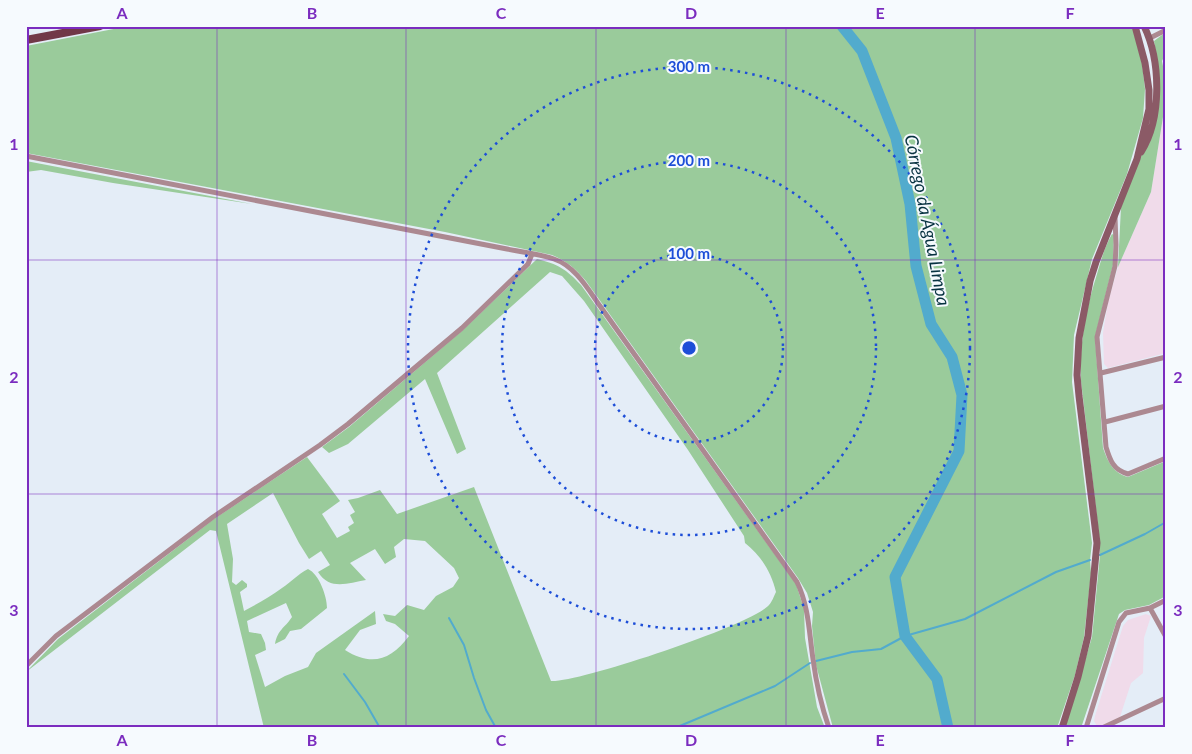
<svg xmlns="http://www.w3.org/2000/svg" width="1192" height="754" viewBox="0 0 1192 754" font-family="Lato,sans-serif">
<rect width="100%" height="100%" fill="#e4edf7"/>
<path fill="#f0dbea" d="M 1166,89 L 1166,353 L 1108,368 L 1104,364 L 1103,333 L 1108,302 L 1118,267 L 1151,192 L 1163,117 Z
M 1146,614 L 1151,616 L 1144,638 L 1143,673 L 1131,683 L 1120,717 L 1101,726 L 1097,726 L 1094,721 L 1095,716 L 1123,626 L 1128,620 Z"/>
<path fill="#9acb9b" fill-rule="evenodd" d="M 129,26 L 1132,26 L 1142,63 L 1145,89 L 1143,118 L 1127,174 L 1092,259 L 1074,335 L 1072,382 L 1092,543 L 1090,560 L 1091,573 L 1084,637 L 1075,675 L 1057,728 L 833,728 L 816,665 L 812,626 L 813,612 L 807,593 L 798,578 L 586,281 C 575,268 568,262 552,255 L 445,232 L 26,153 L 26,46 Z
M 1166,32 L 1166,53 L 1162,61 L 1166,81 L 1163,117 L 1151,192 L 1118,267 L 1121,207 L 1139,159 L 1150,142 L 1157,60 L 1154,41 Z
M 26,161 L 252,204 L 113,183 L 41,170 L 26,172 Z
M 1112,234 L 1114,235 L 1113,265 L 1095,337 L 1103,448 C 1108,462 1113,473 1128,477 L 1166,461 L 1166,596 L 1149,605 L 1125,610 L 1119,614 L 1081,728 L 1065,728 L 1092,637 L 1100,555 L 1100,543 L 1081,381 C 1079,344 1086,309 1097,274 C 1101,260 1105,246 1112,234 Z
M 537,259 C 558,264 566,269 581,285 L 796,584 L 804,609 L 805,638 L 817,707 L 825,728 L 264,728 L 216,531 L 210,530 L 26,672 L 58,639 L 214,519 L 307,457 L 340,501 L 322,514 L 337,538 L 350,531 L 348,527 L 354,523 L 350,515 L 355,512 L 348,500 L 358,498 L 380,490 L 397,514 L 474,487 L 551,681 C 577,683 752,625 769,605 C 772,602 774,596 776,592 C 771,571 761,556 745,543 L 744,536 L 688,450 L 584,301 L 562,276 L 550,272 L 437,373 L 466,449 L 457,454 L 425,379 L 348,444 L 329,453 L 322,447 L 349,427 L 463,330 ZM 273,493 L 299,543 L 309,559 L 321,551 L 330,565 L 318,572 C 330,591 348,583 366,580 L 350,563 L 375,549 L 385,564 L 396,557 L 394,547 L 404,539 L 425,541 L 454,568 L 459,578 L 453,587 L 436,596 L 424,610 L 407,605 L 395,616 L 383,614 L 386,621 L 395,624 L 409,636 C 391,660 372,667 345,650 L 360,630 L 376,624 L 375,611 L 316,653 L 308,667 L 285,676 L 265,687 L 255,655 L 266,650 L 265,643 L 261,634 L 249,632 L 247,621 L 286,603 L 292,617 C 284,629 278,629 275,644 L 285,639 L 290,631 L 301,629 L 327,608 C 327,596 319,574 308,569 C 298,574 291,582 282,588 C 270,597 257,604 244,611 L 240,592 L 247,587 L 247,584 L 242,580 L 236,585 L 232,582 L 233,559 L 227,524 Z"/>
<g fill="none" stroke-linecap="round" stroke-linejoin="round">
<path stroke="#52abcd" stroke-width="2" d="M 1100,555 L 1145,534 L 1166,522
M 449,618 L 464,645 L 474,678 L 486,710 L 496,728
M 816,661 L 852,652 L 881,649 L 905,636 L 965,619 L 1056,572 L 1090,560
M 344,674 L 365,702 L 380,728
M 675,728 L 775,686 L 810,663"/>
<path stroke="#52abcd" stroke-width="11" d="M 842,26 L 862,51 L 896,138 L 910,204 L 916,266 L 931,324 L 952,357 L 962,395 L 959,451 L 895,577 L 905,636 L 937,679 L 948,728"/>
<path stroke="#ac8991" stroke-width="5" d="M 1150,38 L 1166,30
M 26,156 L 507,249 C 522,252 539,254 554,259 C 575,266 588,289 600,306 L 797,582 C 809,607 809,632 813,659 C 816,682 821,705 829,728
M 1115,217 L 1116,245 L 1115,266 L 1097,337 L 1106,447 C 1110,460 1113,470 1128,474 L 1166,458
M 1101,373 L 1166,357
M 1105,422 L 1166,406
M 1150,608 L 1166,637
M 26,666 L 56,636 L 213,517 L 320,445 L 348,424 L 462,328 L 528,264 L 532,254
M 1086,728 L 1119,622 L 1126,613 L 1150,608 L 1166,600
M 1102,728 L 1166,698"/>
<path stroke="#8b5a66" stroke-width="7" d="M 1141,152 C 1162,119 1161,61 1144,26
M 1062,728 L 1078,677 L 1088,636 L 1097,543 L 1079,396 L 1077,375 L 1079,338 L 1090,281 L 1096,262 L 1137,159 L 1149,109 L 1149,90 L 1145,63 L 1135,26"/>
<path stroke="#713848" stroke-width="8" d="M 26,40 L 100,26"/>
</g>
<path fill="none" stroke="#7b2cbf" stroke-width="1" stroke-opacity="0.55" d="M 217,26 L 217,728M 406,26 L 406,728M 596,26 L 596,728M 786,26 L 786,728M 975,26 L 975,728M 26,260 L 1166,260M 26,494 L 1166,494"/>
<g fill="none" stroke="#1d4ed8" stroke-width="2.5" stroke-dasharray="2.5 5">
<circle cx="689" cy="348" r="94"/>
<circle cx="689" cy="348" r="187"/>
<circle cx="689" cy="348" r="281"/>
</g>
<g text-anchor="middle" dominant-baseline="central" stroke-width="4" stroke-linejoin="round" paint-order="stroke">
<g font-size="18" font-style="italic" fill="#083341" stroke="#f6fafe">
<text transform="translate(928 220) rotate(79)">Córrego da Água Limpa</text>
</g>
</g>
<circle cx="689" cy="348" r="8" fill="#1d4ed8" stroke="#f6fafe" stroke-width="2.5"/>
<g font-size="15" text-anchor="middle" font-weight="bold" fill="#1d4ed8" stroke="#f6fafe" stroke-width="4" stroke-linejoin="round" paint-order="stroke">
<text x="689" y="72">300 m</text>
<text x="689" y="166">200 m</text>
<text x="689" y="259">100 m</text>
</g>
<rect width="1192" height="754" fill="none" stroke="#f6fafe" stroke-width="55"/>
<rect x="28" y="28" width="1136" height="698" fill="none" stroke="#7b2cbf" stroke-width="2"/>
<g font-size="16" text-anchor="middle" font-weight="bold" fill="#7b2cbf">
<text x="122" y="19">A</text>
<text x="312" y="19">B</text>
<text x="501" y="19">C</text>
<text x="691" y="19">D</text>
<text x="880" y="19">E</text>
<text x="1070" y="19">F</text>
<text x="14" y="150">1</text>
<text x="1178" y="150">1</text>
<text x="14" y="383">2</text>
<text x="1178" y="383">2</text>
<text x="14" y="616">3</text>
<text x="1178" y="616">3</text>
<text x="122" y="746">A</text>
<text x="312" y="746">B</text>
<text x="501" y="746">C</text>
<text x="691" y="746">D</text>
<text x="880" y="746">E</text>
<text x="1070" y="746">F</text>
</g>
</svg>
